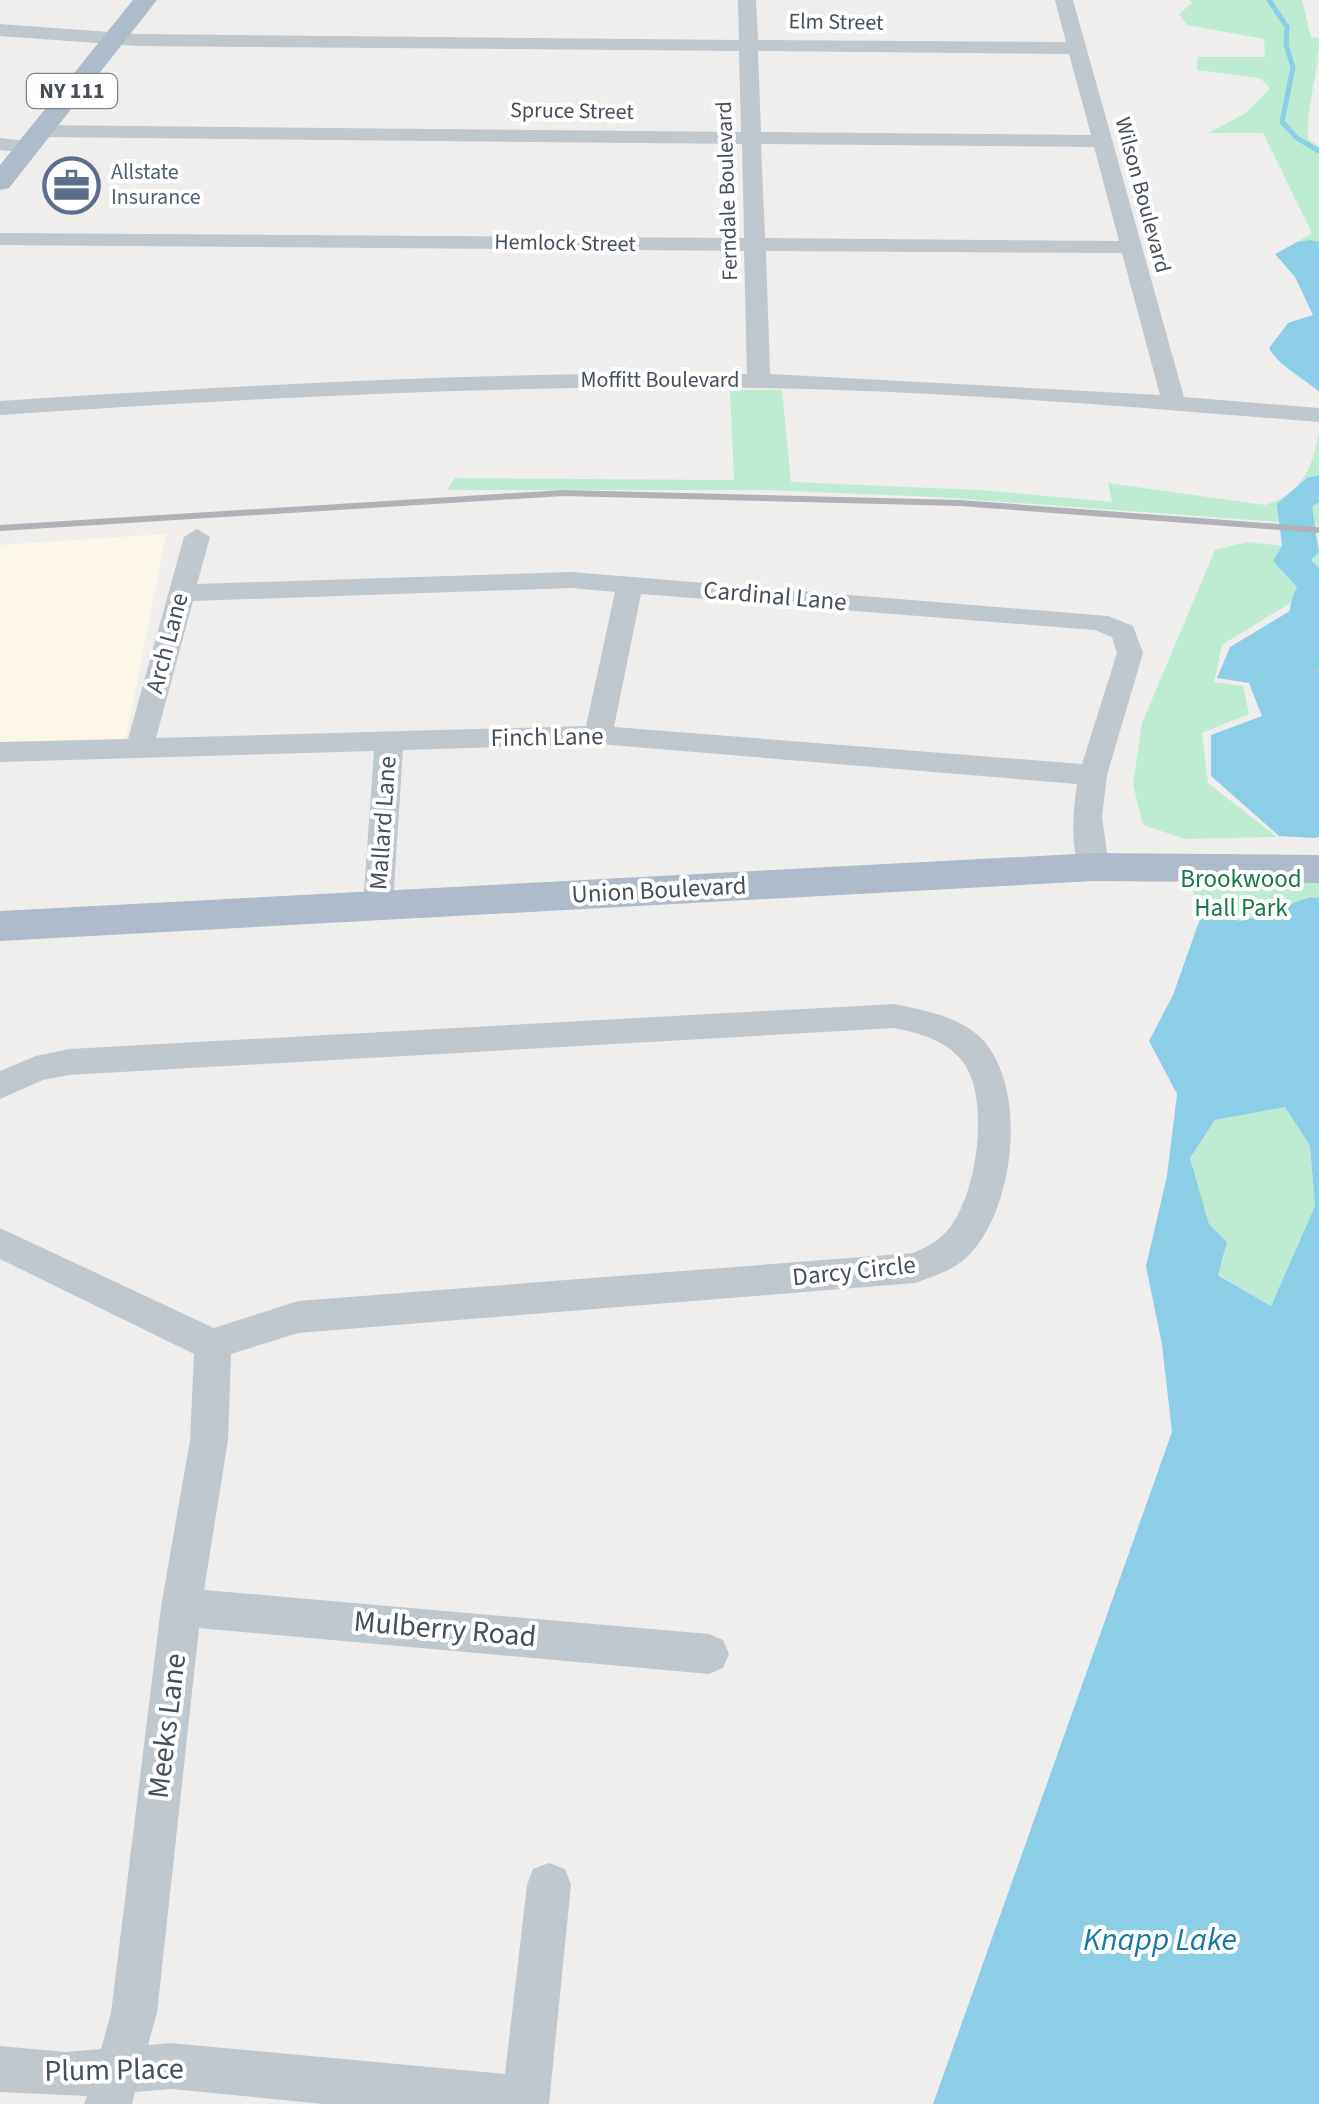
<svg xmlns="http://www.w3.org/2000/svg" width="1319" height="2104" viewBox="0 0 1319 2104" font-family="'Source Sans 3',sans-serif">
<rect width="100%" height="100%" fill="#f0eeed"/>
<path fill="#fbf6e7" d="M 166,534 L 126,739 L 0,742 L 0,545 Z"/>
<path fill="#beecd2" d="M 1190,0 L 1302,0 L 1311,37 L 1319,38 C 1319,74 1306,106 1308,139 L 1319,146 L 1319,242 L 1297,242 L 1312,233 L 1263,133 L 1208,133 L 1246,113 L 1270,88 L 1260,78 L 1197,70 L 1198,57 L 1265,57 L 1264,39 L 1187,25 L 1179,14 L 1192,3 Z
M 730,390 L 782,390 L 791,482 L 979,490 L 1112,502 L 1108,483 L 1265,505 C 1302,494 1315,465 1319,428 L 1319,525 L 936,497 L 764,490 L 447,490 L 455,478 L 734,480 Z
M 1247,542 L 1319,550 L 1319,604 L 1297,599 L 1222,645 L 1214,682 L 1243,686 L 1249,714 L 1202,733 L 1208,783 L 1277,837 L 1185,839 L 1143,825 L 1133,784 L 1142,723 L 1215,550 Z
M 1235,867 L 1319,869 L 1319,898 L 1310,897 L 1243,922 L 1201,916 L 1192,887 Z
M 1285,1107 L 1310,1146 L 1315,1206 L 1271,1306 L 1218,1274 L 1227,1242 L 1209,1224 L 1190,1158 L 1215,1120 Z"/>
<path fill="#8dcee7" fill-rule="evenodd" d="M 1311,240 L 1319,242 L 1319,392 C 1303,377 1279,367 1269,348 L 1288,323 L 1313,315 L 1295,277 L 1275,254 L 1297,242 Z
M 1308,600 L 1313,663 L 1319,672 L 1319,837 L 1315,838 L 1279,836 L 1211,776 L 1211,735 L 1262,716 L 1249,683 L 1217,678 L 1230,647 Z
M 1310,897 L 1319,898 L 1319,2104 L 933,2104 L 1172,1432 L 1162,1345 L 1146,1266 L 1167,1176 L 1177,1094 L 1149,1041 L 1173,995 L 1201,916 L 1243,921 ZM 1285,1107 L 1310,1146 L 1315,1206 L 1271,1306 L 1218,1275 L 1227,1242 L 1209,1224 L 1190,1158 L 1215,1120 Z"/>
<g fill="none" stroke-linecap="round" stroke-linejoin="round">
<path stroke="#8dcee7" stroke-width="5" d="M 1269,0 L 1287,27 L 1286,45 L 1293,67 L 1282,122 L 1297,138 L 1319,151"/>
<path fill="#8dcee7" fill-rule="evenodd" d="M 1319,475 L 1319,502 L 1312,507 L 1319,552 L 1311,560 L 1319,568 L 1319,670 L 1308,673 L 1295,670 C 1281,648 1287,609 1297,587 L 1273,561 L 1282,546 L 1277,504 L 1307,478 Z"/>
<path fill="#bfc7cf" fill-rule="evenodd" d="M 738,0 L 756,0 L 758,40 L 1066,42 L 1055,0 L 1073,0 L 1184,397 L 1319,408 L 1319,422 C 1133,407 948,391 762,388 C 507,384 254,398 0,415 L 0,401 C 249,385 498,371 747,374 L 744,251 L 0,245 L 0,233 L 744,238 L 742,144 L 40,137 L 30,131 L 40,125 L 741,132 L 739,51 L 137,46 L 0,36 L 0,24 L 137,34 L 739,40 ZM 758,51 L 1069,54 L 1091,135 L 761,132 ZM 761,144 L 1094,147 L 1119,241 L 765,238 ZM 766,251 L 1122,253 L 1160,395 L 770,374 Z
M 0,138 L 27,141 L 37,147 L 27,153 L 0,150 Z
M 197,529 L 210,537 L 197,584 L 571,572 L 1108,616 L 1133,626 L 1143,653 L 1107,775 L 1102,817 L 1109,867 L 1105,875 L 1094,878 L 1083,875 C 1069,849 1073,812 1077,784 L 598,744 L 403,750 L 393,905 L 389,913 L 378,916 L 367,913 L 363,905 L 374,751 L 0,762 L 0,742 L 128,739 L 184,537 ZM 571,588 L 615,592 L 586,726 L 156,738 L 193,601 ZM 641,594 L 1095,630 L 1112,637 L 1117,653 L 1082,764 L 614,727 Z
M 894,1004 C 923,1010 958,1016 980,1037 C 1029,1085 1015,1207 970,1254 C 955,1270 934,1276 915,1283 L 298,1333 L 231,1354 L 228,1440 L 204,1590 L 709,1634 L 723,1640 L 729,1654 L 723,1668 L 709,1674 L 199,1628 L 157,2013 L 148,2045 L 171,2043 L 505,2074 L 527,1885 L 533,1869 L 549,1863 L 565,1869 L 571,1885 L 549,2104 L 324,2104 L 171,2089 L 135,2092 L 132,2104 L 84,2104 L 87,2096 L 0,2092 L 0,2046 L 65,2052 L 101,2049 L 111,2013 L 161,1607 L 190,1440 L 194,1354 L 0,1259 L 0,1228 L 214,1328 L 298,1301 L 913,1253 C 925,1248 937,1242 946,1232 C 977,1199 991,1099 963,1062 C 946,1040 919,1033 894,1028 L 69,1075 L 43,1080 L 0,1099 L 0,1071 L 36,1056 L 69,1049 Z"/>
<path fill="#aebbcb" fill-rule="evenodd" d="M 133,0 L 157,0 L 9,188 L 0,190 L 0,165 Z
M 1094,853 L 1319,855 L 1319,883 L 1094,881 L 0,941 L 0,911 Z"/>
<path stroke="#b0b2b8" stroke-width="6" d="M 0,528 L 563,493 L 960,503 L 1319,530"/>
</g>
<defs>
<symbol id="office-ring" viewBox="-11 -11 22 22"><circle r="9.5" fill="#fff" stroke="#5c6f8a" stroke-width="1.5"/><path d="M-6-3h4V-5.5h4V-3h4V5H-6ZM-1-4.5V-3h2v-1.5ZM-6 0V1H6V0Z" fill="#5c6f8a"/></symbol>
</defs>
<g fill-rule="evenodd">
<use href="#office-ring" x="40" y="154" width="63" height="63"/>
</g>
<g text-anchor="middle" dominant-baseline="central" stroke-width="8" stroke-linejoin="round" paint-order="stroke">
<g font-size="22" fill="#47505a" stroke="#fff">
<text transform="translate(836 22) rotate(1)">Elm Street</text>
<text transform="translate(572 111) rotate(1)">Spruce Street</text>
<text transform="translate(727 191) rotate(-92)">Ferndale Boulevard</text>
<text transform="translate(1143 195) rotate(75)">Wilson Boulevard</text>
<text transform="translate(565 243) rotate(1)">Hemlock Street</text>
<text x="660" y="380">Moffitt Boulevard</text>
</g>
<rect fill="#fff" stroke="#7e848c" stroke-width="2.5" x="27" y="74" width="90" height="34" rx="8"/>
<g font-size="22" font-weight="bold" fill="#47505a">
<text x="72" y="91">NY 111</text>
</g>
<g font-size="22" fill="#4e5e75" stroke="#fff" text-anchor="start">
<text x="111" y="172">Allstate<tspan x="111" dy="25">Insurance</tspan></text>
</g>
<g font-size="25" fill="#47505a" stroke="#fff">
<text transform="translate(775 596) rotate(5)">Cardinal Lane</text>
<text transform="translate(167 643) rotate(-75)">Arch Lane</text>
<text transform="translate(547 737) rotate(-1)">Finch Lane</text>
<text transform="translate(383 823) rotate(-86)">Mallard Lane</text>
<text transform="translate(659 890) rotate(-3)">Union Boulevard</text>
<text transform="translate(854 1271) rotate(-6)">Darcy Circle</text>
</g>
<g font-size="25" fill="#1b774f" stroke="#fff">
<text x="1241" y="879">Brookwood<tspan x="1241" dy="29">Hall Park</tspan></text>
</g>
<g font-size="30" fill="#47505a" stroke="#fff">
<text transform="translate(445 1629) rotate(5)">Mulberry Road</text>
<text transform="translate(167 1726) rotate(-83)">Meeks Lane</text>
<text transform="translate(114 2070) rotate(-1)">Plum Place</text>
</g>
<g font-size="32" font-style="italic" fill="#147aa0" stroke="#fff">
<text x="1160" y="1940">Knapp Lake</text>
</g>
</g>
</svg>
